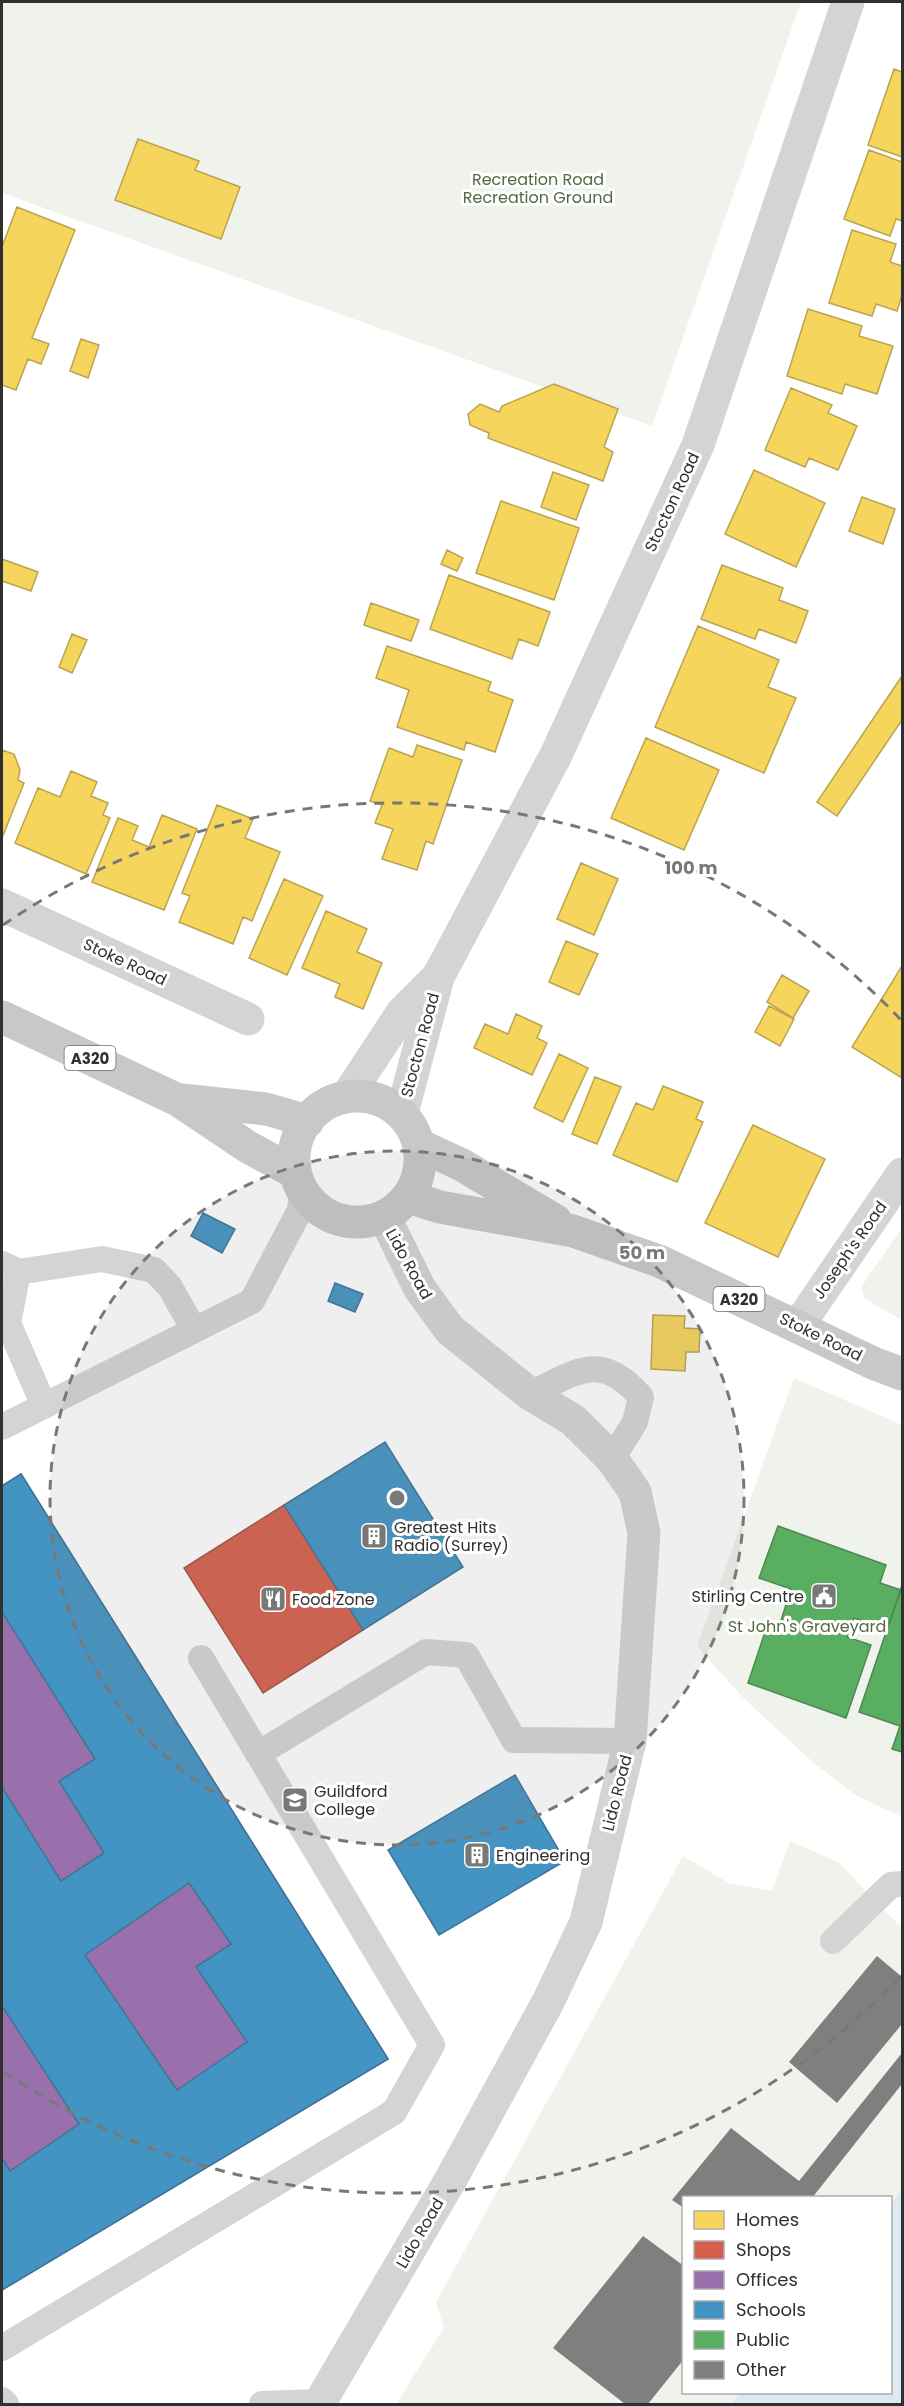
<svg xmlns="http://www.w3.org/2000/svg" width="904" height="2406" viewBox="0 0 904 2406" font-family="Poppins,sans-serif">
<rect width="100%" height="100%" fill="#fff"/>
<path fill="#f0f3ec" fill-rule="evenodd" d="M 2,2 L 801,2 L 652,426 L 2,193 Z
M 902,1228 L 902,1320 L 865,1299 L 861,1287 Z
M 794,1378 L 902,1425 L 902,1817 L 857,1796 L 816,1765 L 742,1697 L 697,1646 Z
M 790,1841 L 838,1862 L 898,1924 L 902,1922 L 902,2404 L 396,2404 L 444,2328 L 436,2302 L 683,1856 L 729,1883 L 772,1891 ZM 684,2198 L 890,2198 L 890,2392 L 684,2392 Z"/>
<path fill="#dde9f0" d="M 902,2190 L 902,2404 L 736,2404 L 733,2402 L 740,2393 L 890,2392 L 891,2205 Z"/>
<path fill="#f6d55c" stroke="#bba44f" stroke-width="1.5" d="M 894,69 L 902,72 L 902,157 L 868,145 Z
M 138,139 L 199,161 L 195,170 L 240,187 L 221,239 L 115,200 Z
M 869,150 L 902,162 L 902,221 L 896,219 L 890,236 L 844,219 Z
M 17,207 L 75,230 L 32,338 L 49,344 L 41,364 L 28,359 L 16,390 L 2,385 L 2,247 Z
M 852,230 L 896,244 L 890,262 L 902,266 L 902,295 L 897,311 L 876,304 L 872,316 L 829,303 Z
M 808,309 L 862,326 L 859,336 L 893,346 L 877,394 L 845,384 L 842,394 L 787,376 Z
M 81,339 L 99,345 L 88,378 L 70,371 Z
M 554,384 L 618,409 L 604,447 L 613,452 L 603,481 L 488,438 L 489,433 L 470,425 L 468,414 L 480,404 L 499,412 L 502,406 Z
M 791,388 L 832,405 L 828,413 L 857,426 L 838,470 L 809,458 L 805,467 L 765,450 Z
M 754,470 L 825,503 L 796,567 L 725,534 Z
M 553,472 L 589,485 L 576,520 L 541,507 Z
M 862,497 L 895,509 L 883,544 L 849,531 Z
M 501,501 L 579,528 L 554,600 L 476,573 Z
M 447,550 L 463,558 L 457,571 L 441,564 Z
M 2,559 L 38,572 L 31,591 L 2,581 Z
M 722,565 L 783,588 L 779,600 L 808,611 L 796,643 L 759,629 L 755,639 L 701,619 Z
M 449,575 L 550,612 L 538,646 L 519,639 L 512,659 L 430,629 Z
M 371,603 L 419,620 L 411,641 L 364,625 Z
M 698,626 L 779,660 L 768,687 L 796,698 L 764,773 L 655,727 Z
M 72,634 L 87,640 L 72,673 L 59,667 Z
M 387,646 L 491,682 L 488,691 L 513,700 L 495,752 L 466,742 L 464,750 L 397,727 L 409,690 L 376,678 Z
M 902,676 L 902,720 L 837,816 L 817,802 Z
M 646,738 L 719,770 L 684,850 L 611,818 Z
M 417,745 L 462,760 L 433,844 L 426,841 L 417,870 L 382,859 L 393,829 L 375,823 L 382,805 L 370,801 L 389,748 L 413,757 Z
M 2,750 L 14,754 L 20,770 L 18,780 L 24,783 L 2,838 Z
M 71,771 L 97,782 L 91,796 L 108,803 L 103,815 L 110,818 L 86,874 L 15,843 L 38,788 L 60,797 Z
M 217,805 L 253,819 L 245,838 L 280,852 L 252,921 L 243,917 L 233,944 L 179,922 L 190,896 L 182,893 Z
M 162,815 L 197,829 L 164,910 L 92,882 L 118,818 L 138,826 L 132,840 L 149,847 Z
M 581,863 L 618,879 L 594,935 L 557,919 Z
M 284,879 L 323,896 L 287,975 L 249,958 Z
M 326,911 L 367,929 L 357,952 L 382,963 L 363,1009 L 335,997 L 340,984 L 302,968 Z
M 566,941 L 598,954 L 579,995 L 549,982 Z
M 902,966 L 902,1078 L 852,1047 Z
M 782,975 L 809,991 L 793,1018 L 767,1002 Z
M 769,1006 L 794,1019 L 780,1046 L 755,1032 Z
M 516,1014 L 542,1026 L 537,1038 L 547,1043 L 532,1075 L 474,1048 L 485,1024 L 508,1034 Z
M 559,1054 L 588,1068 L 563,1122 L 534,1108 Z
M 595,1077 L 621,1087 L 597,1144 L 572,1134 Z
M 663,1086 L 703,1102 L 696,1119 L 703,1122 L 677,1182 L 613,1155 L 636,1103 L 653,1110 Z
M 753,1125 L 825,1159 L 778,1257 L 705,1223 Z
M 653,1315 L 685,1316 L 684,1328 L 700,1329 L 699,1352 L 686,1352 L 685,1371 L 651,1369 Z"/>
<path fill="#d6604d" stroke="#a45244" stroke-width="1.5" d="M 284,1505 L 363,1630 L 263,1693 L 184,1568 Z"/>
<path fill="#9970ab" stroke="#7a5d86" stroke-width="1.5" d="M 21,1474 L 388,2059 L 2,2290 L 2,1486 Z"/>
<path fill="#4393c3" stroke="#3d7597" stroke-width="1.5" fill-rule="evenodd" d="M 203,1213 L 235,1229 L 222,1253 L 191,1236 Z
M 335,1283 L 363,1294 L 355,1312 L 328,1301 Z
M 385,1442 L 463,1567 L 363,1630 L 284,1505 Z
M 21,1474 L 388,2059 L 2,2290 L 2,2158 L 10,2171 L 79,2124 L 2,2006 L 2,1787 L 61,1881 L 104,1853 L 59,1781 L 95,1759 L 2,1612 L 2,1486 ZM 189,1883 L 231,1944 L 196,1967 L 247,2042 L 177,2090 L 85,1955 Z
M 515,1775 L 565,1861 L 439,1935 L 388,1850 Z"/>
<path fill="#5aae61" stroke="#4d8852" stroke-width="1.5" d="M 778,1526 L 886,1565 L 880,1583 L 901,1590 L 887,1630 L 854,1618 L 847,1637 L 871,1645 L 846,1718 L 748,1683 L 766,1629 L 777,1633 L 791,1589 L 759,1578 Z
M 902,1585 L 902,1752 L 892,1749 L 900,1726 L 859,1712 Z"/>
<path fill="#7f7f7f" d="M 877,1956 L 902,1977 L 902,2024 L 837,2103 L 789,2062 Z
M 902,2053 L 902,2084 L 812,2198 L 684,2198 L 684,2208 L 672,2200 L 731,2128 L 799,2181 Z
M 643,2236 L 684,2266 L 684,2359 L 648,2404 L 625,2404 L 553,2348 Z"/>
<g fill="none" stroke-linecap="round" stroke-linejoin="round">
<path stroke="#d4d4d4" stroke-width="26" d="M 2,1264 L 18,1272 L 102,1259 L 154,1270 L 170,1287 L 194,1330
M 18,1272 L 8,1323 L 44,1406
M 530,1394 C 577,1372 600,1350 641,1397 L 635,1422 L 612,1459
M 2,1427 L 252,1301 L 300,1210 L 302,1192
M 258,1754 L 426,1652 L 466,1655 L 514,1740 L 630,1741
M 833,1941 L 891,1885 L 902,1884
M 2,2348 L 394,2112 L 432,2045 L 201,1658
M 2,2400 L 6,2404
M 262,2404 L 321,2402"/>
<path stroke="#d4d4d4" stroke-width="33" d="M 2,905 L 248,1019
M 348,1095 L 402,1013 L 436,979
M 402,1113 L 438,977 L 556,755 L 698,445 L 848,2
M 798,1326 L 902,1174
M 319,2404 L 451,2179 L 548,2002 L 586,1922 L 630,1741 L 644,1533 L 635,1492 L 612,1459 L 573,1420 L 530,1394 L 450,1330 L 420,1289 L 384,1216"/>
<path stroke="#c8c8c8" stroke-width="33" d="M 2,1017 L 178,1100 L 248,1147 L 294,1172
M294 1159a63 63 0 1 1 126 0a63 63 0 1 1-126 0Z
M 182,1100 L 266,1109 L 308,1121
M 419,1145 L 462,1165 L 556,1221
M 408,1197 L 440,1207 L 573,1231 L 659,1261 L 873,1363 L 902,1374"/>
</g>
<circle cx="397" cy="1498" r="347" fill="#787878" fill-opacity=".12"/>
<g fill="none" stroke="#787878" stroke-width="3" stroke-dasharray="10 8">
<circle cx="397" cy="1498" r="347"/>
<path d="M901 1976A695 695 0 0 1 3 2071M3 925A695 695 0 0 1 901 1020"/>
</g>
<defs>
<symbol id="building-square" viewBox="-11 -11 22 22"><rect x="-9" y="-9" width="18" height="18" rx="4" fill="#787878" stroke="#fff"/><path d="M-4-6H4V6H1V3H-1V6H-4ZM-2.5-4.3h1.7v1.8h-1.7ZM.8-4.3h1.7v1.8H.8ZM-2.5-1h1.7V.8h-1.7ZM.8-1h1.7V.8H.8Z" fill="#fff"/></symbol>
<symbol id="civic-square" viewBox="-11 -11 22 22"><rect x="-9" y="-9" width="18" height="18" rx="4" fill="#787878" stroke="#fff"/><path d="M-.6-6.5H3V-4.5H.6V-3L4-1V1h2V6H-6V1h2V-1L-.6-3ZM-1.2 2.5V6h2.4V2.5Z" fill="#fff"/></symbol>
<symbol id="restaurant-square" viewBox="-11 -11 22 22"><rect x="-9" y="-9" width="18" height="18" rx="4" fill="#787878" stroke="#fff"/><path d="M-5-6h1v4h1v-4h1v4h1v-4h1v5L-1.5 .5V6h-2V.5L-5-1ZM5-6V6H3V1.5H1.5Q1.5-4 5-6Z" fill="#fff"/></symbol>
<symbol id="university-square" viewBox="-11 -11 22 22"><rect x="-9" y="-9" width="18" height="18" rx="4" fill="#787878" stroke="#fff"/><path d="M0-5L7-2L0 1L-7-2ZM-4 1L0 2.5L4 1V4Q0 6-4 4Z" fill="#fff"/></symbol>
</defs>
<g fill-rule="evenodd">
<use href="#building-square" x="359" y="1521" width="30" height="30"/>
<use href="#civic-square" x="809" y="1581" width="30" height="30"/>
<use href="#restaurant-square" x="258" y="1584" width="30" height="30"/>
<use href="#university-square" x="280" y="1785" width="30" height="30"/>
<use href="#building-square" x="462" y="1840" width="30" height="30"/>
</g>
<g text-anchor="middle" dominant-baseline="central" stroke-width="6" stroke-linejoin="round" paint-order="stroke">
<g fill="#fff" stroke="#6e6e6e" stroke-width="1.5">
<rect x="64.5" y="1046" width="51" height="24" rx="4.5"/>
<rect x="713.5" y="1287" width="51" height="24" rx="4.5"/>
</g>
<g font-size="15" font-weight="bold" fill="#303030">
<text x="90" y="1058">A320</text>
<text x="739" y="1299">A320</text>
</g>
<g font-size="16" fill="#546941" stroke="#fff">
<text x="538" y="179">Recreation Road<tspan x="538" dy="18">Recreation Ground</tspan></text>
<text x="807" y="1626">St John's Graveyard</text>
</g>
<g font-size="16" fill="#303030" stroke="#fff">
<text transform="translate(672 502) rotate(-65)">Stocton Road</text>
<text transform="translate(125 962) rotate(25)">Stoke Road</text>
<text transform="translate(420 1045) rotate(-75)">Stocton Road</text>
<text transform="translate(850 1250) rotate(-55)">Joseph's Road</text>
<text transform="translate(409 1264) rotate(61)">Lido Road</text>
<text transform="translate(821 1337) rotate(26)">Stoke Road</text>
<text transform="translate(617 1793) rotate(-76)">Lido Road</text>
<text transform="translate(420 2233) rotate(-60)">Lido Road</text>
</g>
<g font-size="16" fill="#303030" stroke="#fff" text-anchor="start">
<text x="394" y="1527">Greatest Hits<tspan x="394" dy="18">Radio (Surrey)</tspan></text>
<text x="804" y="1596" text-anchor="end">Stirling Centre</text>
<text x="292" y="1599">Food Zone</text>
<text x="314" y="1791">Guildford<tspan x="314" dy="18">College</tspan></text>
<text x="496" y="1855">Engineering</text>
</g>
</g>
<circle cx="397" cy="1498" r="9" fill="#787878" stroke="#fff" stroke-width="3"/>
<g font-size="18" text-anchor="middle" font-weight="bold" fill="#787878" stroke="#fff" stroke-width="6" stroke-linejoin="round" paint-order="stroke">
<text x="691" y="874">100 m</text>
<text x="642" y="1259">50 m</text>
</g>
<rect width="904" height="2406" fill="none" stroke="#303030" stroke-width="6"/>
<rect x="682" y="2196" width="210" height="198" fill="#ffffff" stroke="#acacac" stroke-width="1.5"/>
<rect x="694" y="2211" width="30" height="18" fill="#f6d55c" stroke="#acacac" stroke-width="1.5"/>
<text x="736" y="2226" font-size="18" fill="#303030">Homes</text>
<rect x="694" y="2241" width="30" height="18" fill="#d6604d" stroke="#acacac" stroke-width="1.5"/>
<text x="736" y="2256" font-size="18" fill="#303030">Shops</text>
<rect x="694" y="2271" width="30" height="18" fill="#9970ab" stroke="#acacac" stroke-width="1.5"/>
<text x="736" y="2286" font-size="18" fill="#303030">Offices</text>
<rect x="694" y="2301" width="30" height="18" fill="#4393c3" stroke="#acacac" stroke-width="1.5"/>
<text x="736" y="2316" font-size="18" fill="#303030">Schools</text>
<rect x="694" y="2331" width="30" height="18" fill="#5aae61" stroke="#acacac" stroke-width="1.5"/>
<text x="736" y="2346" font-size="18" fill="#303030">Public</text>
<rect x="694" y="2361" width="30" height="18" fill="#7f7f7f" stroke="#acacac" stroke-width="1.5"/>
<text x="736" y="2376" font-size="18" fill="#303030">Other</text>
</svg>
